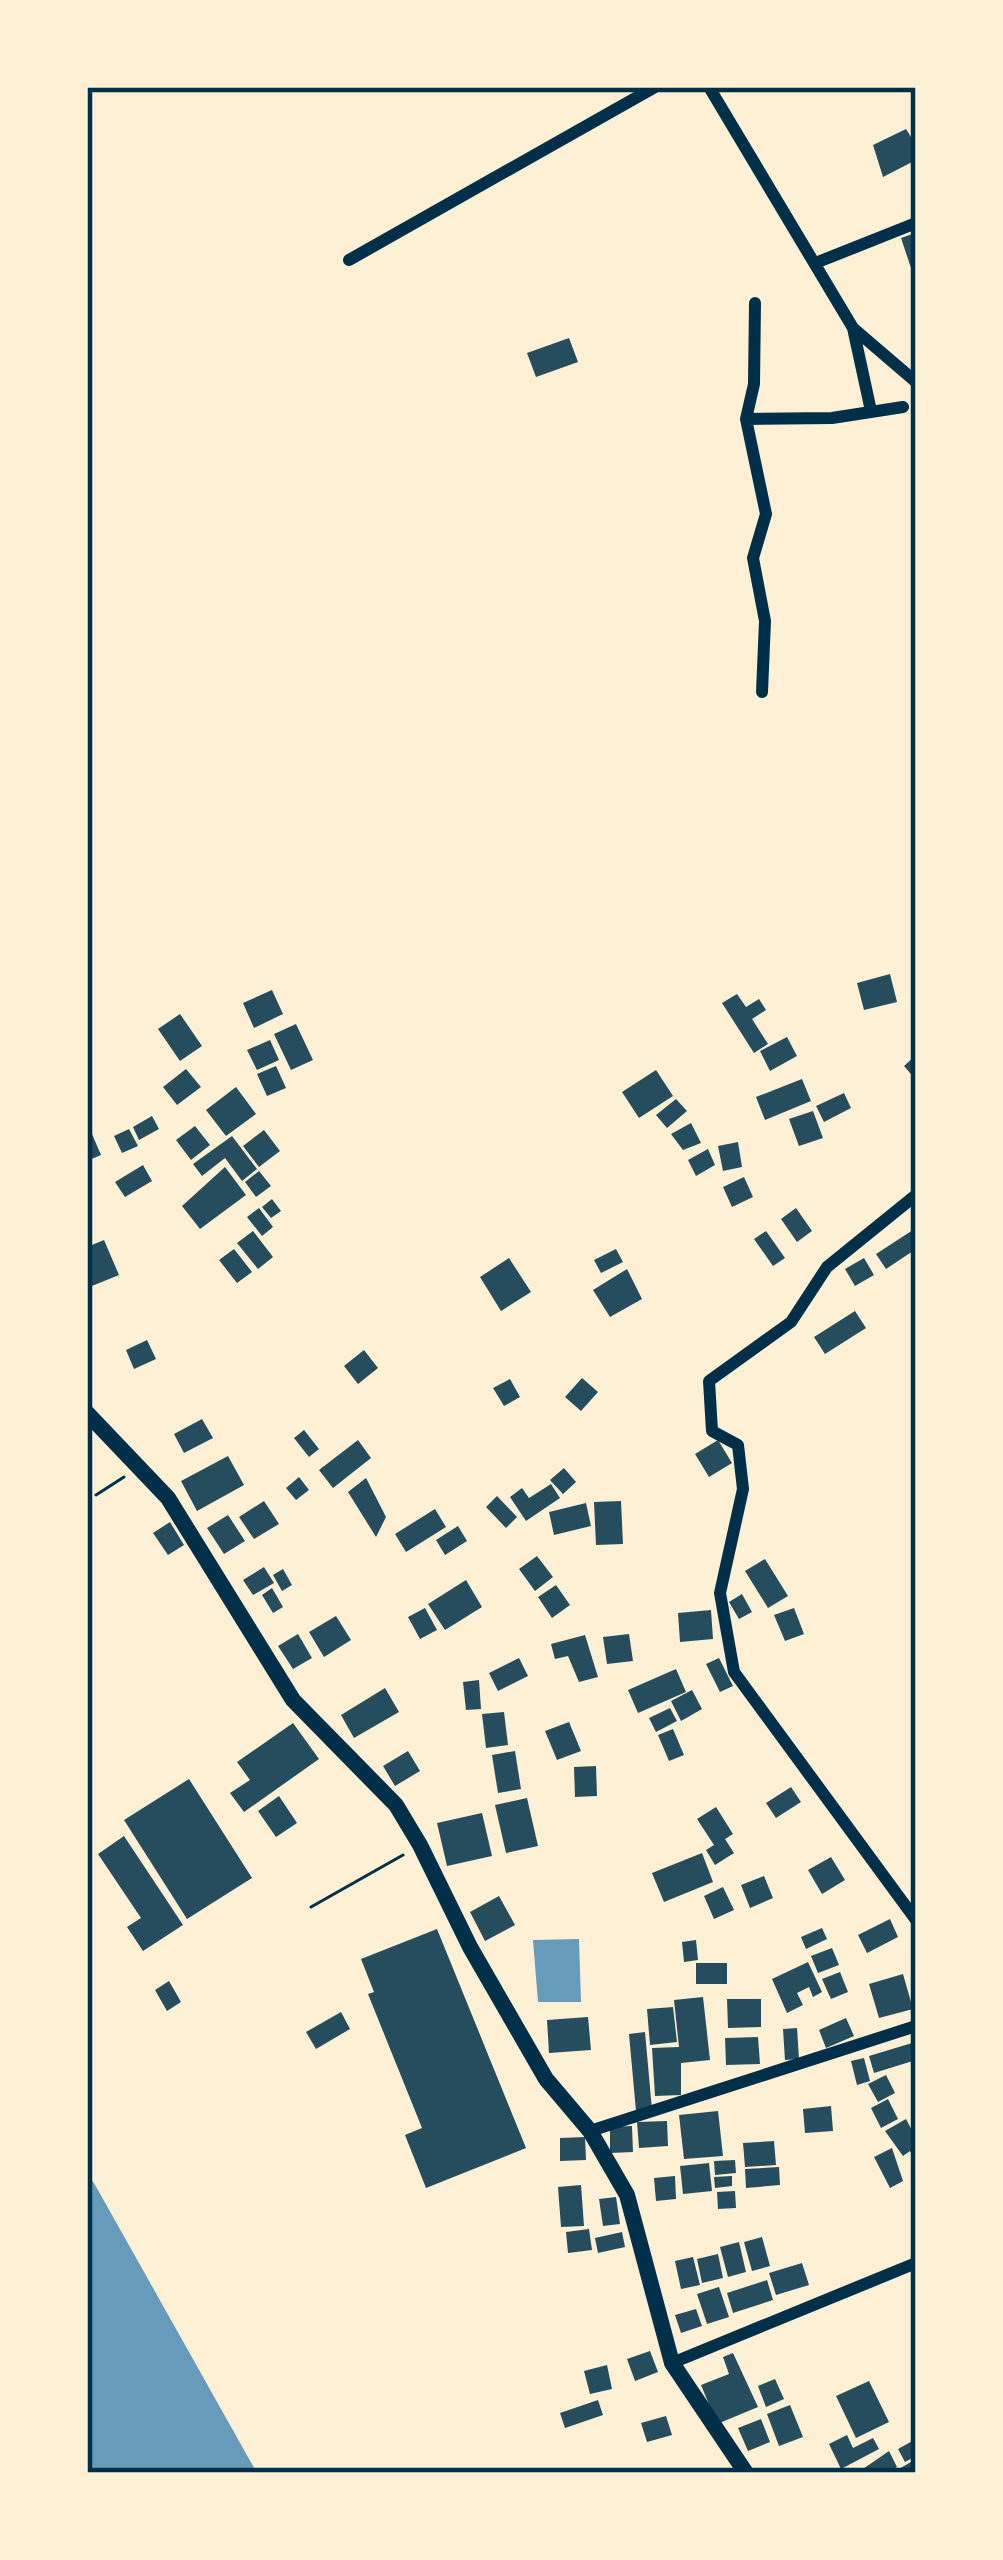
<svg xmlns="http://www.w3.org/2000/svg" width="1003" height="2560" viewBox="0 0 1003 2560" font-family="Signika,sans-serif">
<rect width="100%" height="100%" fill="#fdf0d5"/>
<path fill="#669bbc" d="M 579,1939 L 581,2002 L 538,2002 L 533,1940 Z
M 87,2175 L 94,2183 L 257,2473 L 87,2473 Z"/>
<path fill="#264d5e" d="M 906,129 L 916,145 L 916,160 L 883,177 L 873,145 Z
M 915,233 L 916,266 L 911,268 L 901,238 Z
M 569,338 L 578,362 L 536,377 L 527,353 Z
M 890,974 L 897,1002 L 864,1010 L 857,983 Z
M 272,990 L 283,1014 L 254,1028 L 243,1003 Z
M 737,994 L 746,1007 L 759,999 L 766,1010 L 752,1019 L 768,1044 L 754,1053 L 722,1003 Z
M 180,1014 L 202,1046 L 180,1061 L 158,1029 Z
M 296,1024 L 313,1060 L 291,1070 L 274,1034 Z
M 787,1037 L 797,1056 L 770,1071 L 760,1051 Z
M 270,1040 L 279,1060 L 257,1070 L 247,1050 Z
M 916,1055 L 916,1080 L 904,1066 Z
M 276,1066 L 286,1088 L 267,1096 L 257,1074 Z
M 186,1069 L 201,1087 L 177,1105 L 163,1087 Z
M 656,1070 L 673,1096 L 639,1118 L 622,1092 Z
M 802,1079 L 811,1101 L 765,1120 L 756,1097 Z
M 236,1087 L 256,1114 L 226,1136 L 206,1110 Z
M 844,1093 L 851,1108 L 824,1122 L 816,1106 Z
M 676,1099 L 687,1111 L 667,1128 L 656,1115 Z
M 813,1111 L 823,1138 L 799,1146 L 789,1119 Z
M 152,1116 L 159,1129 L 139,1140 L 133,1127 Z
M 691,1123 L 701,1143 L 683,1150 L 671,1134 Z
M 195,1126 L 210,1145 L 191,1160 L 176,1140 Z
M 129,1129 L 138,1146 L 122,1153 L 114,1136 Z
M 264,1130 L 280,1151 L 259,1167 L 243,1146 Z
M 92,1134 L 101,1155 L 87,1161 L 87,1136 Z
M 232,1136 L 257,1169 L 242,1181 L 225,1158 L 202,1176 L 193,1164 Z
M 738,1142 L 742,1167 L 723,1171 L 718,1146 Z
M 708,1149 L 715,1165 L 696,1176 L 688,1160 Z
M 143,1165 L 152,1181 L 125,1197 L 115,1182 Z
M 225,1167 L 246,1195 L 200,1229 L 182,1206 Z
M 259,1171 L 271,1186 L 256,1197 L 245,1182 Z
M 744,1177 L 753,1197 L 732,1207 L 723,1187 Z
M 272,1199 L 281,1211 L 271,1218 L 262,1207 Z
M 259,1208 L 273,1227 L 262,1236 L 247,1217 Z
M 796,1208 L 812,1231 L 797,1242 L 781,1219 Z
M 916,1228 L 916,1249 L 886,1269 L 876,1254 Z
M 253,1231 L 273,1257 L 258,1269 L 237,1243 Z
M 766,1231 L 785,1258 L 773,1266 L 754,1239 Z
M 104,1240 L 119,1275 L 87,1288 L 87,1247 Z
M 234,1249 L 252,1272 L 237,1283 L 219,1260 Z
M 616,1249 L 623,1262 L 601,1273 L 594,1260 Z
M 509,1258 L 531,1292 L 501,1311 L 480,1277 Z
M 864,1258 L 874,1275 L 855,1286 L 845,1269 Z
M 627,1269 L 642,1299 L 610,1317 L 593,1290 Z
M 855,1311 L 866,1328 L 825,1354 L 814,1337 Z
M 147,1340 L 156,1359 L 134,1369 L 126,1350 Z
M 364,1350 L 378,1368 L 358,1384 L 344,1366 Z
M 582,1378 L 598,1392 L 581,1411 L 565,1397 Z
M 510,1379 L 520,1397 L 504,1406 L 493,1388 Z
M 202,1419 L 213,1438 L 184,1453 L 174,1434 Z
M 304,1430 L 319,1449 L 309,1457 L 294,1438 Z
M 358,1440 L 371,1458 L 333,1488 L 319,1470 Z
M 718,1440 L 732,1463 L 709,1477 L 695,1454 Z
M 228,1456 L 244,1485 L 197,1511 L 181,1481 Z
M 564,1468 L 576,1482 L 563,1494 L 550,1480 Z
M 299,1477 L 309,1490 L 296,1500 L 286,1488 Z
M 366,1478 L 386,1517 L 376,1537 L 348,1492 Z
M 551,1484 L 560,1498 L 526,1521 L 510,1497 L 522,1488 L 529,1498 Z
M 497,1496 L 517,1517 L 506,1528 L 486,1507 Z
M 264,1501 L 279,1524 L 254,1539 L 239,1517 Z
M 621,1501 L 623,1544 L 596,1545 L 594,1502 Z
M 586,1503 L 591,1526 L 554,1535 L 549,1512 Z
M 435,1509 L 446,1527 L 406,1552 L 395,1534 Z
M 228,1515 L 245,1541 L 224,1554 L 207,1528 Z
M 170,1522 L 184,1545 L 168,1555 L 153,1533 Z
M 458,1526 L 467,1541 L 445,1555 L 436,1540 Z
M 537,1556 L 553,1577 L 535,1591 L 519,1569 Z
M 765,1559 L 788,1596 L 768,1608 L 745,1571 Z
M 264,1567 L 274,1583 L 253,1595 L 243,1580 Z
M 283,1569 L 292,1585 L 282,1591 L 273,1575 Z
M 466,1580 L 482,1607 L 445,1630 L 428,1604 Z
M 556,1585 L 570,1605 L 552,1618 L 538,1597 Z
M 272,1588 L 283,1607 L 273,1613 L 262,1595 Z
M 742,1594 L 752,1612 L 739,1619 L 729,1602 Z
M 425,1608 L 437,1630 L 420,1639 L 408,1617 Z
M 794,1608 L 804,1634 L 785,1641 L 774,1615 Z
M 711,1610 L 713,1639 L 680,1642 L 678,1613 Z
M 336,1616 L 351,1640 L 324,1657 L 309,1632 Z
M 298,1634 L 312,1658 L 293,1669 L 278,1646 Z
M 629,1634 L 633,1661 L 607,1664 L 603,1637 Z
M 585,1635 L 598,1677 L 579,1682 L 568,1656 L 555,1659 L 551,1644 Z
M 519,1658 L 528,1676 L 498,1691 L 489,1673 Z
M 719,1658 L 733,1686 L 720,1692 L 706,1664 Z
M 676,1669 L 686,1692 L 638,1713 L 628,1690 Z
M 479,1680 L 481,1709 L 466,1710 L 463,1682 Z
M 385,1688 L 399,1712 L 354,1738 L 341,1715 Z
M 692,1690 L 702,1709 L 681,1721 L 671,1701 Z
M 670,1708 L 677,1721 L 656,1732 L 649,1718 Z
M 504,1712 L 508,1745 L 486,1748 L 482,1714 Z
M 569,1722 L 581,1751 L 557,1760 L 545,1731 Z
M 293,1723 L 319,1759 L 244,1812 L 230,1793 L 250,1780 L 237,1762 Z
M 673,1729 L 684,1755 L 669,1761 L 658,1735 Z
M 408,1751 L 420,1771 L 395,1786 L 383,1766 Z
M 515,1751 L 521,1789 L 498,1793 L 492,1755 Z
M 596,1766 L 597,1796 L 575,1797 L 574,1767 Z
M 189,1779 L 252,1878 L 187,1919 L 124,1820 Z
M 791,1787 L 801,1802 L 776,1818 L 766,1803 Z
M 279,1796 L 297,1823 L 276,1837 L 258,1811 Z
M 527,1798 L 538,1846 L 506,1853 L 495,1805 Z
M 716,1807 L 733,1834 L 725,1839 L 734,1853 L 715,1865 L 706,1850 L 714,1845 L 697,1819 Z
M 482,1813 L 492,1856 L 447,1866 L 437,1823 Z
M 124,1836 L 183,1925 L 143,1951 L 127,1927 L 141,1918 L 98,1854 Z
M 702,1853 L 713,1882 L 664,1902 L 652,1873 Z
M 831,1857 L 845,1880 L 822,1894 L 808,1870 Z
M 764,1876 L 773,1898 L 750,1908 L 741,1885 Z
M 723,1887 L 734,1910 L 714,1919 L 704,1896 Z
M 499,1896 L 515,1925 L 485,1941 L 470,1912 Z
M 890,1919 L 898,1937 L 867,1953 L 858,1935 Z
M 822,1928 L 827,1939 L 806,1949 L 801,1937 Z
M 437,1929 L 526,2148 L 426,2188 L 405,2135 L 422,2128 L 368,1994 L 374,1992 L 361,1959 Z
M 696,1940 L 698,1960 L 684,1962 L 682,1942 Z
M 832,1948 L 839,1965 L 818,1973 L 811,1956 Z
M 808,1962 L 822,1992 L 813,1997 L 809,1987 L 797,1993 L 803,2005 L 787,2013 L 772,1979 Z
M 696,1963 L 727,1963 L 727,1984 L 696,1984 Z
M 840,1972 L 848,1992 L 831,1999 L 822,1979 Z
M 903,1974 L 913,2009 L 879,2018 L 869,1984 Z
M 169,1981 L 181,2002 L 167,2011 L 155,1990 Z
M 703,1997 L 710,2060 L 681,2063 L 681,2095 L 655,2096 L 652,2048 L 679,2047 L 674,2000 Z
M 727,1999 L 761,1999 L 761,2027 L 728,2028 Z
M 673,2007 L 677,2042 L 650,2045 L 647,2009 Z
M 341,2012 L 350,2029 L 316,2049 L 306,2032 Z
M 588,2017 L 591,2050 L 549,2053 L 547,2020 Z
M 846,2018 L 854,2036 L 826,2048 L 819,2030 Z
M 797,2028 L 799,2059 L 785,2060 L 783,2029 Z
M 645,2032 L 652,2110 L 636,2111 L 629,2034 Z
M 758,2037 L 760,2064 L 726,2065 L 725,2038 Z
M 912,2043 L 916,2060 L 874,2073 L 869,2056 Z
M 864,2058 L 870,2081 L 857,2085 L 851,2061 Z
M 886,2075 L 895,2093 L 878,2102 L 868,2084 Z
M 888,2099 L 898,2119 L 881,2128 L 871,2108 Z
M 831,2106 L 833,2131 L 805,2133 L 803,2109 Z
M 718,2111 L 723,2156 L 684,2159 L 679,2115 Z
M 906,2119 L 916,2138 L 916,2161 L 910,2151 L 903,2156 L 885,2131 Z
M 667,2121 L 668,2146 L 639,2148 L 637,2122 Z
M 632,2126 L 633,2152 L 610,2153 L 610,2127 Z
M 585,2137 L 586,2160 L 560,2161 L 560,2138 Z
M 774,2141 L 776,2165 L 745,2167 L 743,2143 Z
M 892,2148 L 903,2181 L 890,2188 L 874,2157 Z
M 735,2160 L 736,2173 L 715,2175 L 714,2161 Z
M 709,2163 L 712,2191 L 683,2194 L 680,2166 Z
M 779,2167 L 780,2185 L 746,2188 L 745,2169 Z
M 675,2176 L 676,2199 L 656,2201 L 654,2178 Z
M 732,2176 L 732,2186 L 715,2188 L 714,2177 Z
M 581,2185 L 584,2226 L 561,2227 L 558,2187 Z
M 735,2191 L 736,2208 L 718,2209 L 717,2192 Z
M 616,2197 L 620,2224 L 603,2226 L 599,2199 Z
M 589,2229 L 592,2250 L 568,2253 L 566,2232 Z
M 622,2232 L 625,2247 L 598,2253 L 595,2238 Z
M 762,2237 L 770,2266 L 752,2271 L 744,2242 Z
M 739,2242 L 746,2272 L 728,2277 L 720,2247 Z
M 718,2254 L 723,2278 L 702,2283 L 697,2259 Z
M 693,2257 L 700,2285 L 681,2289 L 675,2261 Z
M 802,2263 L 809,2285 L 776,2295 L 769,2273 Z
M 767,2280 L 773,2300 L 733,2313 L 727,2293 Z
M 719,2287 L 729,2317 L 707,2324 L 697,2294 Z
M 696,2309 L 702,2326 L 681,2333 L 675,2315 Z
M 650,2351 L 658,2372 L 635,2381 L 627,2359 Z
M 733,2353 L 758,2407 L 717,2424 L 701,2385 L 729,2374 L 723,2357 Z
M 607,2365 L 612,2389 L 590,2394 L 584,2371 Z
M 775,2379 L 784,2399 L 766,2407 L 758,2386 Z
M 869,2381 L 889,2422 L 856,2438 L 836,2396 Z
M 598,2400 L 603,2415 L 565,2428 L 560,2413 Z
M 790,2405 L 803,2437 L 779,2446 L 767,2414 Z
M 666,2416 L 672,2435 L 647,2442 L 641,2423 Z
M 761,2419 L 770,2442 L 748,2451 L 738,2428 Z
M 847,2435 L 853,2448 L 873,2438 L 879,2449 L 841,2469 L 829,2444 Z
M 916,2439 L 916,2456 L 905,2462 L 898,2449 Z
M 889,2451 L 897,2467 L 886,2473 L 857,2473 Z
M 916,2459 L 916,2473 L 892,2473 Z"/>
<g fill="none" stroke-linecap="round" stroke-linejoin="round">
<path stroke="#003049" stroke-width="3" d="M 96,1495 L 124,1477
M 311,1907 L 403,1855"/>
<path stroke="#003049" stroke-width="12" d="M 709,87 L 853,328 L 916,382
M 349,260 L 655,87
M 818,262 L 916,223
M 755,303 L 754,384 L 746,419 L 766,514 L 753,558 L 765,621 L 762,692
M 853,328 L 871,411
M 746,419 L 832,418 L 903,407
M 916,1195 L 827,1267 L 791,1322 L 709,1381 L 712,1431 L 738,1445 L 743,1489 L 720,1593 L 734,1672 L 916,1920
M 590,2131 L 916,2026
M 672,2363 L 916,2263"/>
<path stroke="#003049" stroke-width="16" d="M 87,1413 L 168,1498 L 293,1700 L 396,1805 L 420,1845 L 470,1947 L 546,2079 L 590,2131 L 627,2195 L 672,2363 L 746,2473"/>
</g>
<rect width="1003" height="2560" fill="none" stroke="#fdf0d5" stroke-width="180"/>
<rect x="90" y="90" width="823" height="2380" fill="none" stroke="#003049" stroke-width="4.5"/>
</svg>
